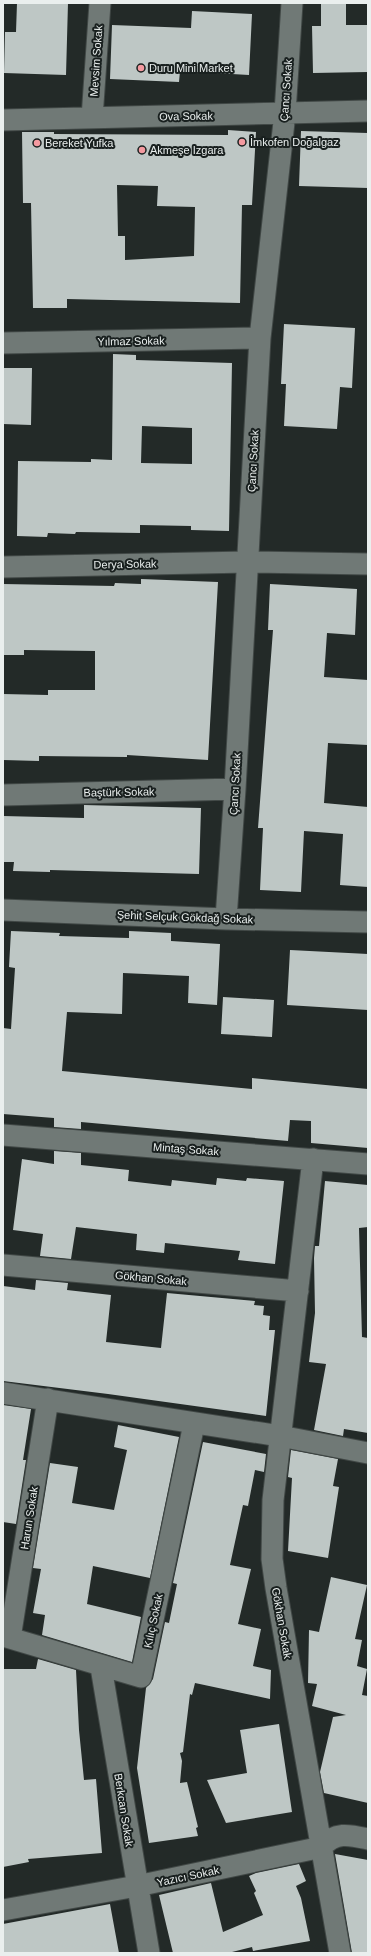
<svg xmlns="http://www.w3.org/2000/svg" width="371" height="1956" viewBox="0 0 371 1956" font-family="Arial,sans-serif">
<rect width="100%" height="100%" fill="#232a28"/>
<path fill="#bec7c5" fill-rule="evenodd" d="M 17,3 L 68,3 L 66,75 L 4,73 L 5,32 L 16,32 Z
M 321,3 L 346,3 L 346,25 L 368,25 L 368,72 L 313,73 L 312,26 L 321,26 Z
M 192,11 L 252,14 L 249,75 L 180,71 L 179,82 L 110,79 L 112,25 L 191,28 Z
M 228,130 L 256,132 L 252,205 L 242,205 L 240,303 L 67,299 L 67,308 L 33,308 L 31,203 L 23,203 L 22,132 L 54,132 L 54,134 L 228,135 ZM 117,185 L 158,186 L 157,206 L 195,207 L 194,256 L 125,260 L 125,236 L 118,236 Z
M 301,131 L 368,133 L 368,188 L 299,186 Z
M 284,324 L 355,328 L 352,388 L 340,387 L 337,429 L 284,426 L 286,384 L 281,384 Z
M 113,354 L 136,355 L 136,360 L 232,363 L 229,531 L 191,530 L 191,526 L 140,525 L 140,533 L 76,532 L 75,534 L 48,533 L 47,537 L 17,536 L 18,461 L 91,462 L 91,459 L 112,460 ZM 142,426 L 192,428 L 192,464 L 141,463 Z
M 3,368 L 32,368 L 31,425 L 3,424 Z
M 141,579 L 218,582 L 208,760 L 127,755 L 127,757 L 39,756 L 39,761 L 3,760 L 3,694 L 48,695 L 48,690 L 95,690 L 95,651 L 24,650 L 24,655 L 3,655 L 3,584 L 114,586 L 115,583 L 141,584 Z
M 270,584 L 357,589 L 355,635 L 327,633 L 324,677 L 368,680 L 368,745 L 328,743 L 324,803 L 368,807 L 368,887 L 340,885 L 343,834 L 304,831 L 301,892 L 260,890 L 263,828 L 258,828 L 273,630 L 268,630 Z
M 84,805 L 201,808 L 199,874 L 50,870 L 50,872 L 13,871 L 14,862 L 3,862 L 3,816 L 84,818 Z
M 11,931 L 60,933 L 59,936 L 129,938 L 129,931 L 171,933 L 171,941 L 220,944 L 217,1005 L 188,1003 L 189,976 L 123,973 L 122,1014 L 67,1012 L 62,1071 L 252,1089 L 252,1078 L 368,1089 L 368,1148 L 311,1143 L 311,1121 L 290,1120 L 288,1141 L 81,1122 L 81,1129 L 54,1127 L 54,1118 L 3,1114 L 3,1028 L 11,1029 L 15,968 L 9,967 Z
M 290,950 L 368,954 L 368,1010 L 287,1005 Z
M 223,997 L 274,1000 L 272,1037 L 221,1034 Z
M 54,1151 L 81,1153 L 81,1165 L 129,1170 L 128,1181 L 171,1186 L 172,1180 L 216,1185 L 217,1178 L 246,1181 L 247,1178 L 284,1181 L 275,1264 L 238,1260 L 240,1251 L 165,1243 L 164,1253 L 136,1250 L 137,1234 L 76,1227 L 71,1259 L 40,1256 L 43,1234 L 13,1230 L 22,1159 L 54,1164 Z
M 325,1181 L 368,1185 L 368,1227 L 359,1228 L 362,1337 L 368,1338 L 368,1433 L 344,1429 L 343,1436 L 314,1430 L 326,1364 L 309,1362 L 315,1313 L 314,1258 L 315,1246 L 319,1246 Z
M 36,1280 L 68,1283 L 67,1290 L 111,1295 L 106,1342 L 161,1348 L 167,1293 L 255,1301 L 254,1305 L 264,1306 L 263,1315 L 270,1316 L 269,1330 L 275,1330 L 266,1416 L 108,1394 L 3,1381 L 3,1286 L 35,1290 Z
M 3,1405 L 31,1409 L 23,1460 L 26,1460 L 16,1524 L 3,1522 Z
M 118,1425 L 179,1437 L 150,1578 L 93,1566 L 87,1604 L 141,1617 L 132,1662 L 42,1635 L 45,1615 L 33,1613 L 41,1569 L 33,1568 L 50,1463 L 78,1467 L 72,1503 L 114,1510 L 127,1450 L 114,1447 Z
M 203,1442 L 266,1454 L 264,1472 L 255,1470 L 248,1506 L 243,1505 L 230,1565 L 251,1569 L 238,1624 L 261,1629 L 253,1666 L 271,1670 L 270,1699 L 195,1683 L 192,1695 L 190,1694 L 183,1752 L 180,1753 L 182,1761 L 180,1783 L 187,1782 L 198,1827 L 196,1828 L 198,1836 L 149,1843 L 137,1768 L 146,1688 L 153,1679 L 165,1622 L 169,1623 L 177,1584 L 173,1583 Z
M 291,1450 L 338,1459 L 333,1486 L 339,1487 L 328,1558 L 288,1551 L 292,1478 L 288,1477 Z
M 331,1577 L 367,1585 L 355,1639 L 362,1640 L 357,1666 L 367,1669 L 362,1695 L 368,1696 L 368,1803 L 324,1793 L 320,1772 L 333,1717 L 346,1715 L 312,1706 L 317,1684 L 308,1683 L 309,1630 L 319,1632 Z
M 38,1659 L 76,1670 L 79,1730 L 84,1780 L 96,1779 L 102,1853 L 28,1859 L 29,1862 L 3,1867 L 3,1669 L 36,1669 Z
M 279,1724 L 292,1812 L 226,1823 L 207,1780 L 247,1773 L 240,1730 Z
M 335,1854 L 368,1860 L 368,1953 L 352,1953 Z
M 299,1864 L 306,1881 L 296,1886 L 301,1898 L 310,1941 L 253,1951 L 252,1947 L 228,1953 L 173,1953 L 159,1895 L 211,1883 L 223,1932 L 263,1915 L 254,1893 L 256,1891 L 249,1876 L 256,1873 Z
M 110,1904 L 119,1953 L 3,1953 L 3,1924 Z"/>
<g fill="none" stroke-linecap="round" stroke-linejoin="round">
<defs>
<path id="street" d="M 92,118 L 100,3
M 3,120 L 368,111
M 3,343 L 260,338
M 3,567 L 247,562 L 368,564
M 3,795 L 235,789
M 3,910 L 226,919 L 368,922
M 226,919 L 235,789 L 260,338 L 285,113 L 292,3
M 3,1135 L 368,1164
M 313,1159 L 273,1500 L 272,1559 L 276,1588 L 340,1953
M 3,1265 L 298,1291
M 3,1393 L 280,1436 L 368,1453
M 3,1636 L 141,1677 L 194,1424
M 10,1638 L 48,1399
M 101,1667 L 149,1953
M 3,1910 L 137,1886 L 322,1847 C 335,1831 350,1835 368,1839"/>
</defs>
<use href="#street" stroke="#414846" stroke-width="23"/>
<use href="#street" stroke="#707976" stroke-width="21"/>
</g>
<g fill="#f49aa0" stroke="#19201f" stroke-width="1.5">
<circle cx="141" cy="68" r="4"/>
<circle cx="242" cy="142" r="4"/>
<circle cx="37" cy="143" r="4"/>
<circle cx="142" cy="150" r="4"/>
</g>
<g text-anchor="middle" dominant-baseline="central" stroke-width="4" stroke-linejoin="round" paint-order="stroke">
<g font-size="11" fill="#eaefee" stroke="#19201f">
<text transform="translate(96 61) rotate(-86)">Mevsim Sokak</text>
<text transform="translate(286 90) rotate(-86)">Çancı Sokak</text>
<text transform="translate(186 116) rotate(-1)">Ova Sokak</text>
<text transform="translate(131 341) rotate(-1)">Yılmaz Sokak</text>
<text transform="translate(253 461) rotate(-87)">Çancı Sokak</text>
<text transform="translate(125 564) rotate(-1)">Derya Sokak</text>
<text transform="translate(235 784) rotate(-87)">Çancı Sokak</text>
<text transform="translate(119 792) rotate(-1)">Baştürk Sokak</text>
<text transform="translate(185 917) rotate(2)">Şehit Selçuk Gökdağ Sokak</text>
<text transform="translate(186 1149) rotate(4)">Mintaş Sokak</text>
<text transform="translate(151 1278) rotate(5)">Gökhan Sokak</text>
<text transform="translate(29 1518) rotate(-81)">Harun Sokak</text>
<text transform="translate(153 1621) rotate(-78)">Kılıç Sokak</text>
<text transform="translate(282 1623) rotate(80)">Gökhan Sokak</text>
<text transform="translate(124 1810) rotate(81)">Berkcan Sokak</text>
<text transform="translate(188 1876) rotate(-12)">Yazıcı Sokak</text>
</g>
<g font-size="11" fill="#eaefee" stroke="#19201f" text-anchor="start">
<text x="149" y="68">Duru Mini Market</text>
<text x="250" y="142">İmkofen Doğalgaz</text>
<text x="45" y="143">Bereket Yufka</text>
<text x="150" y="150">Akmeşe Izgara</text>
</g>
</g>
<rect width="371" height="1956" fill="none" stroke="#eaefee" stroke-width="8"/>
</svg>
